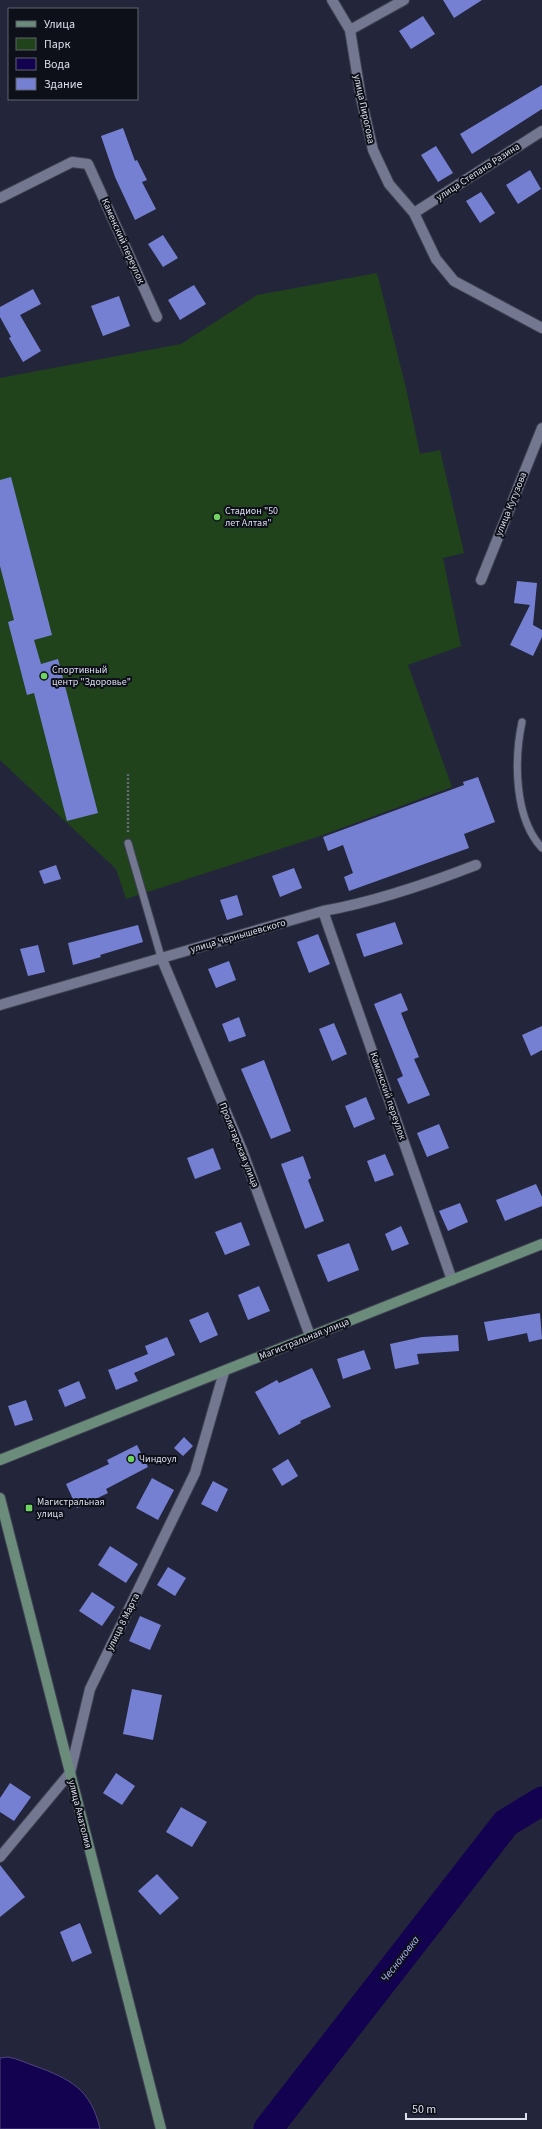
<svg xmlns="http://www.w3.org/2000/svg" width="542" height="2129" viewBox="0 0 542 2129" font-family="'Source Sans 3',sans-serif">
<rect width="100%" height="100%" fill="#23263a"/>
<path fill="#20431b" d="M 377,273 L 406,388 L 420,454 L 440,450 L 464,553 L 443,558 L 461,646 L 408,665 L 452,787 L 323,835 L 126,899 L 116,869 L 0,760 L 0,378 L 181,344 L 257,295 Z"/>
<path fill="#12024f" stroke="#4f447e" d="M 8,2057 C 18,2059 26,2063 35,2066 C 70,2079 91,2089 100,2129 L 0,2129 L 0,2058 Z"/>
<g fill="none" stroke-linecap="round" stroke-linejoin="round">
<path stroke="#12024f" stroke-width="29" d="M 268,2129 L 506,1823 L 542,1801"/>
</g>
<path fill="#7680d3" d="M 443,0 L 482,0 L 454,18 Z
M 423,16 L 435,34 L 411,49 L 399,31 Z
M 542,85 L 542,109 L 472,154 L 460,134 Z
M 123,128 L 135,161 L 137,160 L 147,180 L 142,182 L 156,209 L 135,220 L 115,177 L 101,136 Z
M 436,146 L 453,173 L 438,182 L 421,155 Z
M 530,170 L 541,189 L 518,204 L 506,185 Z
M 481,192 L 495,213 L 480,223 L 466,201 Z
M 163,235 L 178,258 L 163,267 L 148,244 Z
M 194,285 L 206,304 L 180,320 L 168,300 Z
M 33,289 L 41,304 L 20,315 L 41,351 L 23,362 L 9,338 L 11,337 L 0,317 L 0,307 Z
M 119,296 L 130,326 L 103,336 L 91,306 Z
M 11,477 L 52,635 L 34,640 L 41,664 L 58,659 L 98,813 L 67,821 L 34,693 L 27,695 L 8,622 L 14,620 L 0,566 L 0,480 Z
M 517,581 L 537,583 L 533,625 L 542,630 L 542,637 L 533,656 L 510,645 L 530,605 L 514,603 Z
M 478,777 L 495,822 L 464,834 L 469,848 L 349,891 L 344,877 L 353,873 L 343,845 L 328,851 L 323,837 L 464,785 L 463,782 Z
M 56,865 L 61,879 L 44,884 L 39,871 Z
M 294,868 L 302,888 L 280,897 L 272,876 Z
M 237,895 L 243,915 L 227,920 L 220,900 Z
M 395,922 L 403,944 L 364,957 L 356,934 Z
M 138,925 L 143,942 L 100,955 L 101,957 L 73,965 L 68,943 Z
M 318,934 L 330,964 L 309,973 L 297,942 Z
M 38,945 L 45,972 L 28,976 L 20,949 Z
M 229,961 L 236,980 L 216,988 L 208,969 Z
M 401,993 L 408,1010 L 401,1013 L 419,1057 L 414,1059 L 430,1095 L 408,1104 L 397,1079 L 403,1076 L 374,1004 Z
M 239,1017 L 246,1036 L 229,1042 L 222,1024 Z
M 334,1023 L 347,1054 L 332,1061 L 319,1029 Z
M 542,1026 L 542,1050 L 531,1056 L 522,1035 Z
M 264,1060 L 291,1131 L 271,1139 L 241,1069 Z
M 366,1097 L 375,1119 L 354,1128 L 345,1106 Z
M 439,1124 L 449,1148 L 427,1157 L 417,1133 Z
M 213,1148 L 221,1169 L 195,1179 L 187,1158 Z
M 385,1154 L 394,1175 L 375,1182 L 367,1161 Z
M 303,1156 L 311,1178 L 308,1180 L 324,1221 L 305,1229 L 281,1164 Z
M 536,1184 L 542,1197 L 542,1206 L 505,1221 L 496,1200 Z
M 460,1203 L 468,1222 L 448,1231 L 439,1211 Z
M 241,1222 L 250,1245 L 225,1255 L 215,1232 Z
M 401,1226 L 409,1244 L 392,1251 L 385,1234 Z
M 349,1243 L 359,1270 L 328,1282 L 317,1255 Z
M 259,1286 L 270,1311 L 248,1320 L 238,1295 Z
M 208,1312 L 218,1335 L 200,1343 L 189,1320 Z
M 540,1313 L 542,1339 L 529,1342 L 527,1333 L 488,1341 L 484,1322 Z
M 458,1335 L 459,1351 L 417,1354 L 419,1364 L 395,1369 L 390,1344 L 422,1337 Z
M 167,1337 L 175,1355 L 134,1373 L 138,1381 L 116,1390 L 108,1370 L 148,1354 L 145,1346 Z
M 364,1350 L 371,1369 L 343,1379 L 337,1359 Z
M 312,1368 L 331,1407 L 300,1421 L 301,1423 L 279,1435 L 255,1392 L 277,1380 L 279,1383 Z
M 79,1381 L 86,1398 L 65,1407 L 58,1390 Z
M 26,1400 L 33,1420 L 15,1426 L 8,1406 Z
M 184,1437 L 193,1446 L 183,1456 L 174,1448 Z
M 137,1445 L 148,1467 L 106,1489 L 108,1493 L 77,1508 L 66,1484 L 109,1464 L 107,1460 Z
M 288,1459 L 298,1476 L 282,1486 L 272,1469 Z
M 152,1478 L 174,1490 L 158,1520 L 136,1508 Z
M 213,1481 L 228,1489 L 217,1512 L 201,1504 Z
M 110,1546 L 138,1564 L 126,1583 L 98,1565 Z
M 168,1567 L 186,1578 L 175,1596 L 157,1585 Z
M 92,1592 L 115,1607 L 102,1626 L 79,1611 Z
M 140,1616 L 161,1625 L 150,1650 L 129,1641 Z
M 132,1689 L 162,1695 L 153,1740 L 123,1734 Z
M 116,1773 L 135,1786 L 122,1805 L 103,1793 Z
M 10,1783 L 31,1797 L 14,1821 L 0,1812 L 0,1798 Z
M 181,1807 L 207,1822 L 192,1847 L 166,1832 Z
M 0,1865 L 25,1897 L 0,1917 Z
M 157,1874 L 179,1898 L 160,1915 L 138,1891 Z
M 80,1923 L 92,1953 L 72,1962 L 60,1932 Z"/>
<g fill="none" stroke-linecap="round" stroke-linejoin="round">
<defs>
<path id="lane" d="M 522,722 C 514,760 514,818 542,848
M 128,843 L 161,957"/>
<path id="street" d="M 332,0 L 350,30 L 361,98 L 373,150 L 389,184 L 414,213 L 436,259 L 454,281 L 542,328
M 350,30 L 404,0
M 0,198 L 72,162 L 88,164 L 157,317
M 414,213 L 542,131
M 481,580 L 542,428
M 323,911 L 452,1280
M 161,957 L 242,1150 L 310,1336
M 0,1005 L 323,911 C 375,902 427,884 476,865
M 0,1857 L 70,1773 L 90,1689 L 195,1473 L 224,1372"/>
<path id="secondary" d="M 0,1460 L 542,1244
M 0,1498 L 161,2129"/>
</defs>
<use href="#lane" stroke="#3f4152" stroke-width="9"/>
<use href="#street" stroke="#3f4152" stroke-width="12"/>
<use href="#secondary" stroke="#3f4152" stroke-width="12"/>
<path stroke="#65687a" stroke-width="2.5" stroke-dasharray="2 2" stroke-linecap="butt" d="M 128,774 L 128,832"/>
<use href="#lane" stroke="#73778f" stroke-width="7"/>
<use href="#street" stroke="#73778f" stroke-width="10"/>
<use href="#secondary" stroke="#6b8c7b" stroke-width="10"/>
</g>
<g fill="#6ed360" stroke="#0e1019" stroke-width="1.5">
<circle cx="217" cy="517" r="4"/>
<circle cx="44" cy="676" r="4"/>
<circle cx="131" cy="1459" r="4"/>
<rect x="25" y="1504" width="8" height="8" rx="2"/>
</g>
<g text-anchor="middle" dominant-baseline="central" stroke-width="4" stroke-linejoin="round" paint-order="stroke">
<g font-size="10" fill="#dcdeec" stroke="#0e1019">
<text transform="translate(364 109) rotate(78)">улица Пирогова</text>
<text transform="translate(478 172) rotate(-33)">улица Степана Разина</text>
<text transform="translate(123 241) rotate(66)">Каменский переулок</text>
<text transform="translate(511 504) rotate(-68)">улица Кутузова</text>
<text transform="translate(238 936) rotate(-16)">улица Чернышевского</text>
<text transform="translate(388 1096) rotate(71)">Каменский переулок</text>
<text transform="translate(239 1145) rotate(68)">Пролетарская улица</text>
<text transform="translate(304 1339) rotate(-22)">Магистральная улица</text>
<text transform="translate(123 1622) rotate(-64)">улица 8 Марта</text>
<text transform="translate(80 1814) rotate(76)">улица Анатолия</text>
</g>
<g font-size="10" fill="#dcdeec" stroke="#0e1019" text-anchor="start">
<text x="225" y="511">Стадион "50<tspan x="225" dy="12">лет Алтая"</tspan></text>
<text x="52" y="670">Спортивный<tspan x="52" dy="12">центр "Здоровье"</tspan></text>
<text x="139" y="1459">Чиндоул</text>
<text x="37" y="1502">Магистральная<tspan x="37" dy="12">улица</tspan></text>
</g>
<g font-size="11" font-style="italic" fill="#b0bafc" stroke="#0e1019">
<text transform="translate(400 1959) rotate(-52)">Чесноковка</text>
</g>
</g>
<rect x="8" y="8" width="130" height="92" fill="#0e1019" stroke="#60626d"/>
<rect x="16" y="21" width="20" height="6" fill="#6b8c7b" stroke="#60626d"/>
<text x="44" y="28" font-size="12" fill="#dcdeec">Улица</text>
<rect x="16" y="38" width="20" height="12" fill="#20431b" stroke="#60626d"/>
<text x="44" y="48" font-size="12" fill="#dcdeec">Парк</text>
<rect x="16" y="58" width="20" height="12" fill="#12024f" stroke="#60626d"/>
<text x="44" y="68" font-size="12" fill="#dcdeec">Вода</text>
<rect x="16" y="78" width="20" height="12" fill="#7680d3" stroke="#60626d"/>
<text x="44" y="88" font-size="12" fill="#dcdeec">Здание</text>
<path d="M406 2113v6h120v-6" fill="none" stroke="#dcdeec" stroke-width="2"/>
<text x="412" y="2113" font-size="12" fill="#dcdeec" stroke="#0e1019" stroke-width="3" paint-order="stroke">50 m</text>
</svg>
